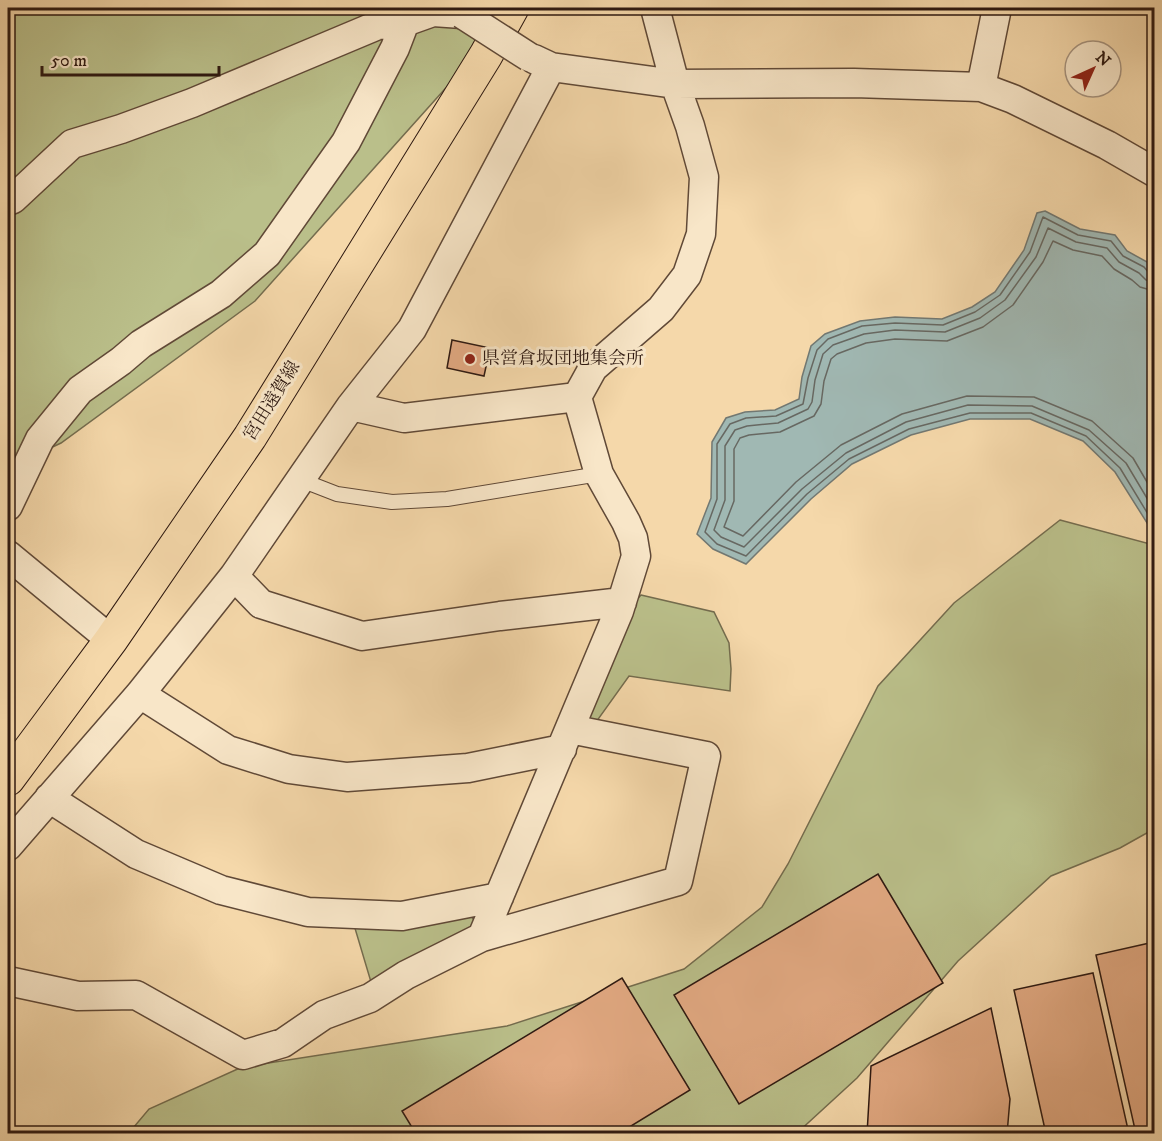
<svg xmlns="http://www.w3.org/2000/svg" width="1162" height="1141" viewBox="0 0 1162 1141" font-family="'IM FELL DW Pica','Noto Serif JP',serif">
<rect width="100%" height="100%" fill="#f5d8aa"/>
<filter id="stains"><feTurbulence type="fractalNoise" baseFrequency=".00333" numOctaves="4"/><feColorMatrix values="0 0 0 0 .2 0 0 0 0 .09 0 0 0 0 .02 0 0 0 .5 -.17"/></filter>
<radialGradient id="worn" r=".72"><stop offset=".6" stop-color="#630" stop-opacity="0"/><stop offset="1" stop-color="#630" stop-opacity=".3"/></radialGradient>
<path fill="#babf8a" stroke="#746c4e" stroke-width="1.5" d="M 8,8 L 509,8 L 495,33 L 255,301 L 61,443 L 8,468 Z
M 1060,520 L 1154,545 L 1154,829 L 1120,848 L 1051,876 L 958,961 L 857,1078 L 797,1133 L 128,1134 L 149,1109 L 242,1067 L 507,1026 L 684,969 L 762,907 L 788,864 L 878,686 L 954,603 Z
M 641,595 L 714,612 L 729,643 L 731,669 L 730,691 L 629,676 L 594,725 L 584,716 L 631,606 Z
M 470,915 L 474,920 L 470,928 L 371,982 L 354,925 Z"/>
<path fill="#a0b8b3" stroke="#727872" stroke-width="1.5" d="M 1045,211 L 1080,229 L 1115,235 L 1127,251 L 1149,263 L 1154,273 L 1154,534 L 1115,472 L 1083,441 L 1030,419 L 970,419 L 911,435 L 852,464 L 811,499 L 746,564 L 713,549 L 697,534 L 711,498 L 712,442 L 726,418 L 745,412 L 775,410 L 799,399 L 802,377 L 811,346 L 825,334 L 860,321 L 895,317 L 942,319 L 972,307 L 995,292 L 1024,250 L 1037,213 Z"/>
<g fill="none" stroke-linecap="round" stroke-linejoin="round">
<path stroke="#676862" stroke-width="1.5" d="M 1154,275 L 1149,273 L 1144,267 L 1123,256 L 1111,241 L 1078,235 L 1043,217 L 1030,252 L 1000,295 L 975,312 L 943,325 L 895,323 L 862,326 L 828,339 L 817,350 L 808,378 L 803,404 L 776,416 L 746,418 L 730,424 L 717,444 L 717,499 L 705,532 L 717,544 L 746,556 L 807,494 L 849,459 L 909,429 L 970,413 L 1031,413 L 1086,436 L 1120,468 L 1154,524
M 1154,282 L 1146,280 L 1139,273 L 1119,262 L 1107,248 L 1076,242 L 1048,228 L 1036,257 L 1005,300 L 980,318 L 945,332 L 895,330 L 864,334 L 833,345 L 823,354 L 815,380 L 812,402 L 808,409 L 778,423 L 747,426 L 735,430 L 725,446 L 725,500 L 714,530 L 721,537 L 744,547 L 802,489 L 846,453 L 906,422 L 968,405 L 1032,406 L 1089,430 L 1126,463 L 1154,510
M 1154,291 L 1140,287 L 1132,280 L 1114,269 L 1102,256 L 1073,250 L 1053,241 L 1043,262 L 1013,305 L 983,327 L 947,341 L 895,339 L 866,343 L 837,354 L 831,359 L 824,381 L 821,404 L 814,416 L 780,432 L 749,435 L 740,438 L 734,449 L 734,501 L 724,527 L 743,536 L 796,482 L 841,445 L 902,414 L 967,396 L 1034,397 L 1092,421 L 1133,458 L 1154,494"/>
</g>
<path fill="#e2a982" stroke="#2e1911" stroke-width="1.5" d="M 452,340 L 490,348 L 484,376 L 447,368 Z
M 878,874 L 943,983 L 739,1104 L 674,995 Z
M 1154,942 L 1154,1134 L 1136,1134 L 1096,955 Z
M 1093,973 L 1129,1134 L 1046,1134 L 1014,990 Z
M 622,978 L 690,1090 L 618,1134 L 416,1134 L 402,1111 Z
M 991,1008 L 1010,1099 L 1007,1134 L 867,1134 L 871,1066 Z"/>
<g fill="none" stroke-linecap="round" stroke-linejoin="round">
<defs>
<path id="service" d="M 301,480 L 337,494 L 392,502 L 447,499 L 599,474"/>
<path id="minor" d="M 534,59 L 551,67 L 675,84 L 854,83 L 981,87 L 1013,99 L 1107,145 L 1154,172
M 981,87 L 997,8
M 8,201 L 13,199 L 72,144 L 121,129 L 192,103 L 378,25 L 405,22 L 433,12 L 462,14
M 351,406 L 404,418 L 577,397
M 8,506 L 40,439 L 80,390 L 121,361 L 141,344 L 221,294 L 267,254 L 346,142 L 395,48 L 405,22
M 8,555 L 111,640
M 234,576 L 261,604 L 362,636 L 500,616 L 622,602
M 140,694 L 228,750 L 289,769 L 347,777 L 468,768 L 562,749
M 49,798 L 136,854 L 221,890 L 308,912 L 402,916 L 499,897
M 8,846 L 140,694 L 234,576 L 351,406 L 412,329 L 551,67
M 482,937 L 678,881 L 706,756 L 570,729
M 8,981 L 78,996 L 136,995 L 243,1055 L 283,1043 L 324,1015 L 370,998 L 406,975 L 482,937 L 619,611 L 636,556 L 633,538 L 626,522 L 599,474 L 577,397 L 593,368 L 661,309 L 687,275 L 701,234 L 704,177 L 690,126 L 675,84 L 655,8"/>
<path id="primary" d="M 8,779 L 111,640 L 250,437 L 486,55 L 512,8"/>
</defs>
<use href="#service" stroke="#604937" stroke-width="16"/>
<use href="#minor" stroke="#604937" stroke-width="31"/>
<use href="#primary" stroke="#2e1911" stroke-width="35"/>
<use href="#service" stroke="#f8e6c8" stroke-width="14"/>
<use href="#minor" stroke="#f8e6c8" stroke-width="28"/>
<use href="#primary" stroke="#f5d8aa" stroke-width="33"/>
<defs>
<path id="minor-bridge" d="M 462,14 L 529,57"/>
</defs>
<use href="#minor-bridge" stroke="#604937" stroke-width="31" stroke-linecap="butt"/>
<use href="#minor-bridge" stroke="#f8e6c8" stroke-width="28"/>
</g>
<circle fill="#8f2418" stroke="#f8e6c8" stroke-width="2" cx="470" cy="359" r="6"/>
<g text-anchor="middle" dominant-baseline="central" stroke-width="6" stroke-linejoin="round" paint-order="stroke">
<g font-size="18" fill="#2e1911" stroke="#f8e6c8" text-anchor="start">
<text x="482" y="359">県営倉坂団地集会所</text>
</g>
<g font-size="18" fill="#2e1911" stroke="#f8e6c8">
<text transform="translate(272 401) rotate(-58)">宮田遠賀線</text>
</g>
</g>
<rect width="1162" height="1141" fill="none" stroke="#f5d8aa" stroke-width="30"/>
<rect x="9" y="9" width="1144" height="1123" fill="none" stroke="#2e1911" stroke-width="3"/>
<rect x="15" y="15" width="1132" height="1111" fill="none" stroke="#2e1911" stroke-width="1.5"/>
<g transform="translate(1093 69) rotate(45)"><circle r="28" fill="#f8e6c8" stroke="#a7947f" stroke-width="1.5"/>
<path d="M0-4.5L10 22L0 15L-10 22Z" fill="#8f2418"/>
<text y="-9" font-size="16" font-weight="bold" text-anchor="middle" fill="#2e1911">N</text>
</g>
<path d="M42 66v9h177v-9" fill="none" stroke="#2e1911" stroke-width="3"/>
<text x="51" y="66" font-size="18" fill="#2e1911" stroke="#f8e6c8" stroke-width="4.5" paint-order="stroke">50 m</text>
<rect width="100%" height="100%" filter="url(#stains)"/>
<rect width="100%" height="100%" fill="url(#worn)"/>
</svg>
